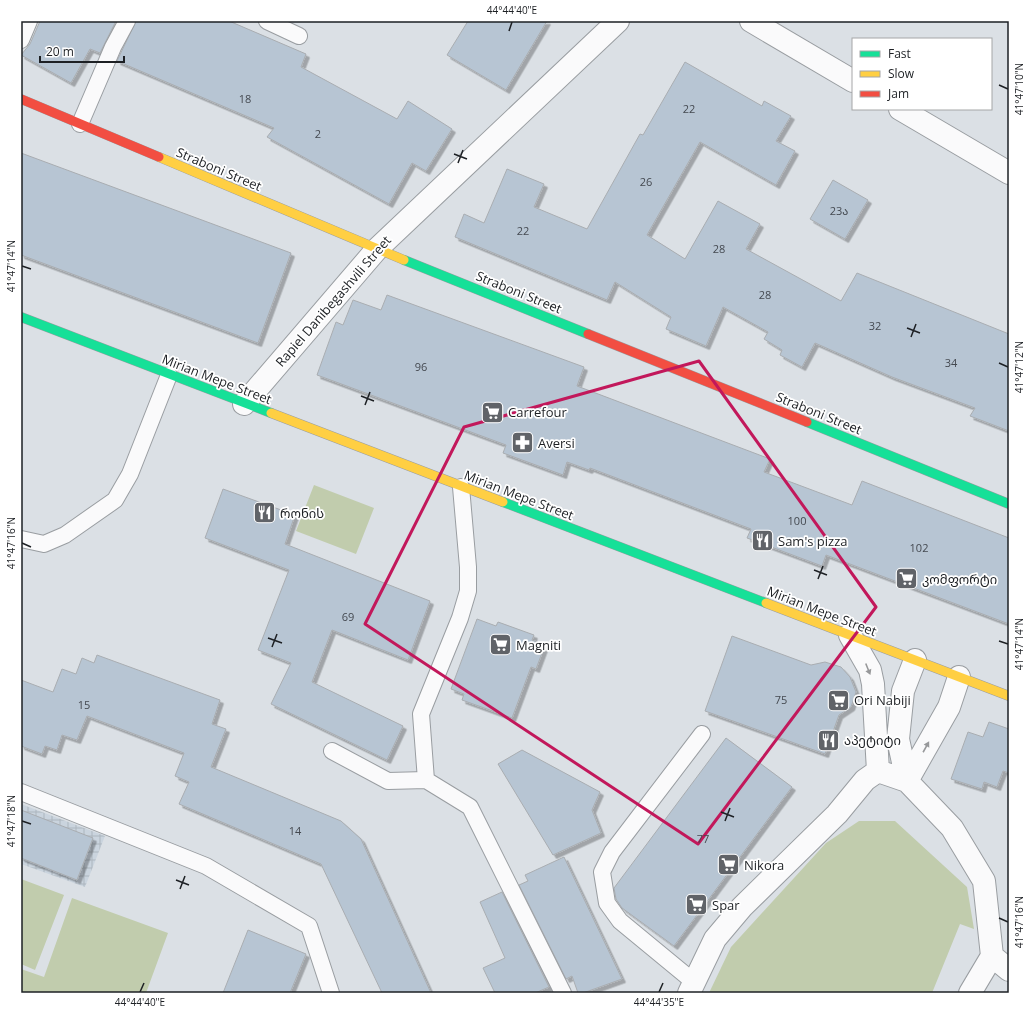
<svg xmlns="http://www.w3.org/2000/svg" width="1030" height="1014" viewBox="0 0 1030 1014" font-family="'Open Sans','Noto Sans Georgian',sans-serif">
<defs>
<pattern id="industrial-grid" width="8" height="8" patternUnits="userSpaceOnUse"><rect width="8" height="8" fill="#cad4de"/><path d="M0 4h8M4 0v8" fill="none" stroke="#adb6be"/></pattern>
<filter id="shadow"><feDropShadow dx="3.5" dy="3.5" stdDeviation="0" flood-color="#0004"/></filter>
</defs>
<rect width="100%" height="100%" fill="#dbe0e5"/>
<path fill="url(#industrial-grid)" d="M 21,804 L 105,836 L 85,887 L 21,864 Z"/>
<path fill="#c1ccad" d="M 314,485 L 374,508 L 356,554 L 296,531 Z
M 859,821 L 895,821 L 967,887 L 974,929 L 960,924 L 932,993 L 709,993 L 731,947 L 826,843 Z
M 21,879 L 64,895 L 35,970 L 21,964 Z
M 72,898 L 168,933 L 146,993 L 21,993 L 21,969 L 44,977 Z"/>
<path fill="#b7c5d3" stroke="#a9adb1" filter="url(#shadow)" d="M 40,21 L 116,21 L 100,53 L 90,49 L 71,83 L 21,55 L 30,44 Z
M 136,21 L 229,21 L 306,54 L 301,67 L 397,119 L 408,101 L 452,129 L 426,171 L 412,163 L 389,204 L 267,137 L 274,128 L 117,61 Z
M 468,21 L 547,21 L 506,90 L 447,55 Z
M 685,62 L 762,106 L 764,101 L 791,116 L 776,141 L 795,151 L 776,185 L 700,142 L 647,235 L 685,259 L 718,201 L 760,224 L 746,249 L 841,301 L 857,273 L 1009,334 L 1009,431 L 970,416 L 975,408 L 892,377 L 815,343 L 802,367 L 780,355 L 782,350 L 764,339 L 768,332 L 723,307 L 706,346 L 666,329 L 671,317 L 615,282 L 607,300 L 455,237 L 464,214 L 484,223 L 507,169 L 544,184 L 534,207 L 587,229 L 640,134 L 643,135 Z
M 21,153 L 291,253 L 258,343 L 21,255 Z
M 833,180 L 868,200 L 845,239 L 810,219 Z
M 387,295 L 584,367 L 577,386 L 770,459 L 764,472 L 852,505 L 862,481 L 1009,538 L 1009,624 L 826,555 L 822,566 L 747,538 L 751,529 L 590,468 L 589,470 L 567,462 L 563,475 L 503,453 L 506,445 L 317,375 L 336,322 L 343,325 L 353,300 L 381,310 Z
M 223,489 L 295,515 L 285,544 L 430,601 L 408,660 L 332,630 L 312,682 L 403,726 L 387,760 L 271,704 L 291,663 L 258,650 L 289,570 L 205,538 Z
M 477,619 L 496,626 L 498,622 L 534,635 L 532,640 L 545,645 L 536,669 L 531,667 L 512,718 L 462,700 L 464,694 L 451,689 Z
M 732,636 L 811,665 L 825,662 L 841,667 L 850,677 L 856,692 L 851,707 L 839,715 L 825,754 L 705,711 Z
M 97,655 L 220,700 L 212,724 L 226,729 L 211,767 L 341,821 L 361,839 L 431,993 L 382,993 L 321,864 L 179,804 L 189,782 L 175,776 L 184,753 L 87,716 L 77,740 L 62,735 L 57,750 L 45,746 L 42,754 L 21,746 L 21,680 L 53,692 L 62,669 L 76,674 L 82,658 L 94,663 Z
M 989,722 L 1009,729 L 1009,773 L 1003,771 L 997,787 L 984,782 L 982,789 L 951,779 L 968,732 L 983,737 Z
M 726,738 L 792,787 L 674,946 L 622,908 L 616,899 L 614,888 Z
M 522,750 L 600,792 L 592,810 L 601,833 L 553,855 L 498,764 Z
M 21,810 L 93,838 L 77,880 L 21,858 Z
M 564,857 L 622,979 L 583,993 L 578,993 L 572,976 L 566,979 L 519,885 L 528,881 L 525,875 Z
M 502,892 L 549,987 L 535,993 L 495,993 L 483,968 L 505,958 L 480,902 Z
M 248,930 L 306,954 L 290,993 L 223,993 Z"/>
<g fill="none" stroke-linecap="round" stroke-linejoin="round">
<defs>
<path id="lane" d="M 267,21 L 299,36
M 21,40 L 29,21
M 80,124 L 113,47 L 127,21
M 21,539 L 44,544 L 65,535 L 115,500 L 130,474 L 169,375
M 332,751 L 388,781 L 426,780 L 470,807 L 563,993
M 426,780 L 421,714 L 460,618 L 468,591 L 468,567 L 461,487
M 21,792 L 206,866 L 309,926 L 331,993
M 694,982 L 620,921 L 607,903 L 602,872 L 612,852 L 702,734"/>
<path id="street" d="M 751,21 L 853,81
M 900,109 L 1009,173
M 244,404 L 377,249 L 618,21
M 850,635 L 870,670 L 873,684 L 878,771
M 878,771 L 907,781 L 952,828 L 984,881 L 992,956 L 970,993
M 907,781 L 898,739 L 903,691 L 915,660
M 907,781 L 949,707 L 959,677
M 992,956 L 1009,970
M 689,993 L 715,939 L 742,907 L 837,814 L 865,780 L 878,771"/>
<path id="fast" d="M 404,260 L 588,334
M 21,317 L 271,413
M 807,422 L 1009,504
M 503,502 L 766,603"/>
<path id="slow" d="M 159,157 L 404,260
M 271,413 L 503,502
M 766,603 L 1009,696"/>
<path id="jam" d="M 21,99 L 159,157
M 588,334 L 807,422"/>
</defs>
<use href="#lane" stroke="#999da1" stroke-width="18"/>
<use href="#street" stroke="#999da1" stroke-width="24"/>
<use href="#fast" stroke="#999da1" stroke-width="10"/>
<use href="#slow" stroke="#999da1" stroke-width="10"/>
<use href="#jam" stroke="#999da1" stroke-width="10"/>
<use href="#lane" stroke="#fafafb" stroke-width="16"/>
<use href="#street" stroke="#fafafb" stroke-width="22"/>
<use href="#fast" stroke="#16e098" stroke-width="9"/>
<use href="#slow" stroke="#ffcf43" stroke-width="9"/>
<use href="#jam" stroke="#f24e42" stroke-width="9"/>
</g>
<defs><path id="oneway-solid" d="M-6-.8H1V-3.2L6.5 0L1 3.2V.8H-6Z"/></defs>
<g fill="#97989a">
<use href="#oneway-solid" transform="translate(868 669) rotate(68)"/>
<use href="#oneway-solid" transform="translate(926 747) rotate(-61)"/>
</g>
<path fill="none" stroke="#c2185b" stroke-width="3" stroke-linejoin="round" d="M 699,361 L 876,607 L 698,844 L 365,624 L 464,427 Z"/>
<path fill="none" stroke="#1d2024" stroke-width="1.5" d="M 509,31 L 512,22M 999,85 L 1008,89M 454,154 L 467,159M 458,163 L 463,150M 22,266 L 31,269M 907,328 L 920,333M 911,337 L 916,324M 999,363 L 1008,367M 361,396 L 374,401M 365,405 L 370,392M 22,543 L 31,547M 814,570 L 827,575M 818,579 L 823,566M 268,638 L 282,643M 999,641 L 1008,644M 272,647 L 277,634M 721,812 L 734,817M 22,821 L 31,824M 725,821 L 730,808M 176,880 L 189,885M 180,889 L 185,876M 999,918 L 1008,922M 140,992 L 144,983M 659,992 L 663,983"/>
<defs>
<symbol id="supermarket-square" viewBox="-11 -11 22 22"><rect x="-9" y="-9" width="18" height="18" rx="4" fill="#606368" stroke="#fff"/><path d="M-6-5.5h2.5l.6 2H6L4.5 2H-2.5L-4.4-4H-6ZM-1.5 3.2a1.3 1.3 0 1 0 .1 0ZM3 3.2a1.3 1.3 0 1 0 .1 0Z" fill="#fff"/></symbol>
<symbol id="pharmacy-square" viewBox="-11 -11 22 22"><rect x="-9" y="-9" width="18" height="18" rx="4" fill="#606368" stroke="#fff"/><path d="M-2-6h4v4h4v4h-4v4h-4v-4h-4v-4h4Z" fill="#fff"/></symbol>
<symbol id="restaurant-square" viewBox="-11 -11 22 22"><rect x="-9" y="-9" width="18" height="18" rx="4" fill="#606368" stroke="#fff"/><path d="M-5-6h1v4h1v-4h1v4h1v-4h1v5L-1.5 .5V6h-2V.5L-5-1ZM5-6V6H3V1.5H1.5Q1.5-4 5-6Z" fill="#fff"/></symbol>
</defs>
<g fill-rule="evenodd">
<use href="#supermarket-square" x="480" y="400" width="25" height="25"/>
<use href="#pharmacy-square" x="510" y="430" width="25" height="25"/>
<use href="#restaurant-square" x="252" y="500" width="25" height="25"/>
<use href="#restaurant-square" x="750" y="528" width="25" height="25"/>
<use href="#supermarket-square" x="894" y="566" width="25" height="25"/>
<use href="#supermarket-square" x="488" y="632" width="25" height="25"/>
<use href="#supermarket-square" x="826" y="688" width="25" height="25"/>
<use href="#restaurant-square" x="816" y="728" width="25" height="25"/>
<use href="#supermarket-square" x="716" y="852" width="25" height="25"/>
<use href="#supermarket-square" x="684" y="892" width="25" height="25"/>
</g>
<g text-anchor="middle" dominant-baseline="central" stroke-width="3.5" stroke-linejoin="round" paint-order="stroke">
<g font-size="11" fill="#444950">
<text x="245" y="98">18</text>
<text x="689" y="108">22</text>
<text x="318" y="133">2</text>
<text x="646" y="181">26</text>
<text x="839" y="210">23ა</text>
<text x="523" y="230">22</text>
<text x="719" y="248">28</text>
<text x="765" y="294">28</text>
<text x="875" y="325">32</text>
<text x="951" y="362">34</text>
<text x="421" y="366">96</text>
<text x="797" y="520">100</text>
<text x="919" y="547">102</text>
<text x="348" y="616">69</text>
<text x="781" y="699">75</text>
<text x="84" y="704">15</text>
<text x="295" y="830">14</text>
<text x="703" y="838">77</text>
</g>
<g font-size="13" fill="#1d2024" stroke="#fff">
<text transform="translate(219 169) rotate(23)">Straboni Street</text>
<text transform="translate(519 292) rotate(22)">Straboni Street</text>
<text transform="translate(333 301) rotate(-49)">Rapiel Danibegashvili Street</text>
<text transform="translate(217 379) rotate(21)">Mirian Mepe Street</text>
<text transform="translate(819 413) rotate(22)">Straboni Street</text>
<text transform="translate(519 495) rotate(21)">Mirian Mepe Street</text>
<text transform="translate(822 611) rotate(21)">Mirian Mepe Street</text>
</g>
<g font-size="13" fill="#1d2024" stroke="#fff" text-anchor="start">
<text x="508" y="412">Carrefour</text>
<text x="538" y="443">Aversi</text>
<text x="280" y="513">რონის</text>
<text x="778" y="541">Sam's pizza</text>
<text x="922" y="579">კომფორტი</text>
<text x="516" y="645">Magniti</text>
<text x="854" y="700">Ori Nabiji</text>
<text x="844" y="740">აპეტიტი</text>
<text x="744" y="865">Nikora</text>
<text x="712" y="905">Spar</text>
</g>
</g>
<rect width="1030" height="1014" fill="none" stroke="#ffffff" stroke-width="44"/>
<rect x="852" y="38" width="140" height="72" fill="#ffffff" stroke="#a5a6a7"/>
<rect x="860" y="51" width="20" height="6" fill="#16e098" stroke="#a5a6a7"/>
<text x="888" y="58" font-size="12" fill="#1d2024">Fast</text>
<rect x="860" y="71" width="20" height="6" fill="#ffcf43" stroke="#a5a6a7"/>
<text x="888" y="78" font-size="12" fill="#1d2024">Slow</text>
<rect x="860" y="91" width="20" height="6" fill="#f24e42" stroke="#a5a6a7"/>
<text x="888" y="98" font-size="12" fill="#1d2024">Jam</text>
<path d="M40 56v6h84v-6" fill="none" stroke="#1d2024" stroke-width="2"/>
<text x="46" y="56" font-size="12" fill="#1d2024" stroke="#ffffff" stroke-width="3" paint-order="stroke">20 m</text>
<rect x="22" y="22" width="986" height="970" fill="none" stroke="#1d2024" stroke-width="1.5"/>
<g font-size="10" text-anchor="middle" fill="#1d2024">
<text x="512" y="14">44°44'40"E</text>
<text transform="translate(1019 89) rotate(-90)" y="4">41°47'10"N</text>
<text transform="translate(11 266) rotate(-90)" y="4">41°47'14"N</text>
<text transform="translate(1019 367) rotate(-90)" y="4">41°47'12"N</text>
<text transform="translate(11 543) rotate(-90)" y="4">41°47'16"N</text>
<text transform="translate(1019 644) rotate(-90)" y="4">41°47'14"N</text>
<text transform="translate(11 821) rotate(-90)" y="4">41°47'18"N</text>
<text transform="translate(1019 922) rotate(-90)" y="4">41°47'16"N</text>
<text x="140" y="1006">44°44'40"E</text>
<text x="659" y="1006">44°44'35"E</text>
</g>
</svg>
